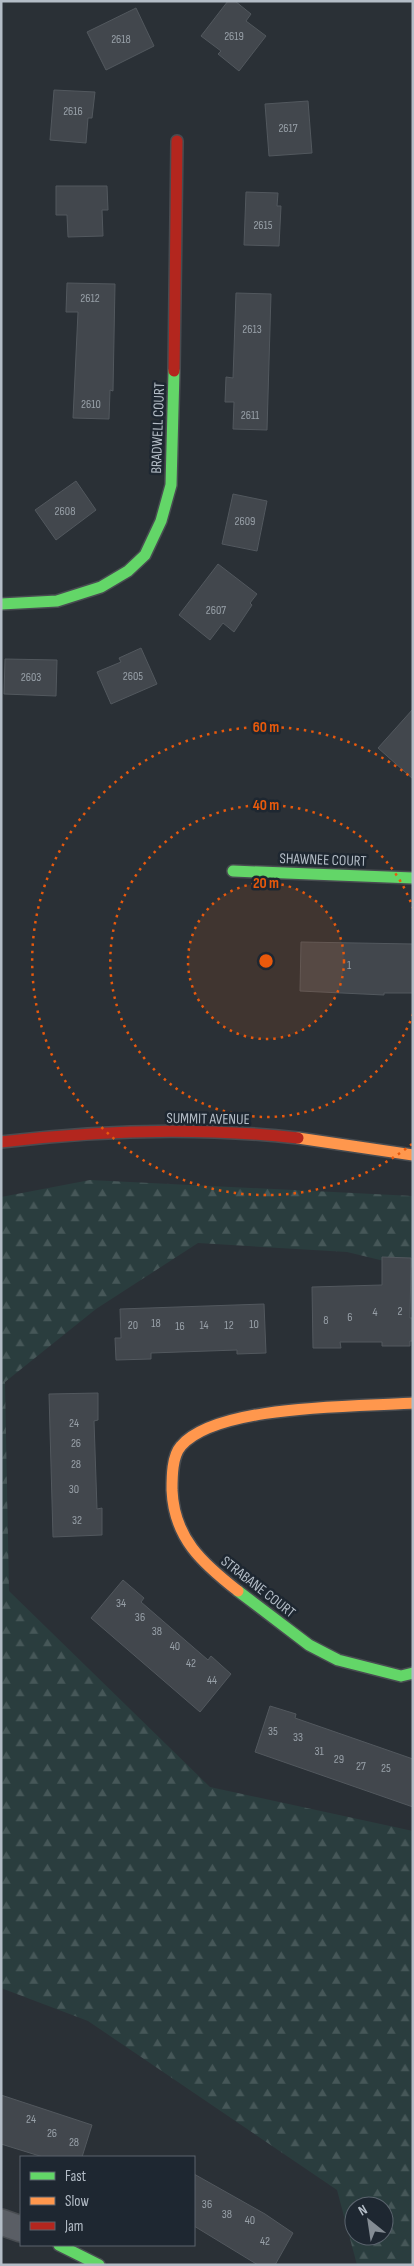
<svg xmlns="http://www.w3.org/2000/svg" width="414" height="2266" viewBox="0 0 414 2266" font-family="'Sofia Sans Condensed',sans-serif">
<defs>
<pattern id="forest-firs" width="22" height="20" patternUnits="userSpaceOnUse" patternTransform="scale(1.25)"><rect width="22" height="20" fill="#2a3d3e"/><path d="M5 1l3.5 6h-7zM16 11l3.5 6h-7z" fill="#465758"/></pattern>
</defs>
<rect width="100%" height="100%" fill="#2a3036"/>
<path fill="url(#forest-firs)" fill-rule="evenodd" d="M 90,1180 L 413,1196 L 413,1268 L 347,1252 L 198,1243 L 96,1309 L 5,1382 L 9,1591 L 210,1787 L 413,1831 L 413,2265 L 357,2265 L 337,2190 L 88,2021 L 1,1988 L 1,1197 ZM 354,2206 L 384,2206 L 384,2236 L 354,2236 Z"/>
<path fill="#42474d" stroke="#52585e" d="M 228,1 L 235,1 L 251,14 L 246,21 L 266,36 L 239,71 L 218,54 L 221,51 L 201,36 Z
M 136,8 L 154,46 L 106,70 L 87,32 Z
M 54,90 L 95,92 L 92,118 L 88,118 L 86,143 L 50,140 Z
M 308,101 L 312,153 L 269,156 L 265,104 Z
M 56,186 L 107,186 L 108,210 L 102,210 L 103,236 L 68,237 L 67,215 L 56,215 Z
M 246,192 L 278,193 L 277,206 L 281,206 L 279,246 L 244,245 Z
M 67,283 L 115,284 L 113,391 L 110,390 L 109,419 L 73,418 L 78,312 L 66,312 Z
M 236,293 L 271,294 L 267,430 L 233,429 L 234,402 L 225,402 L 226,377 L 233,378 Z
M 76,481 L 96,510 L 56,540 L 35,510 Z
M 233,494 L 267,501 L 257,551 L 222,544 Z
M 218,564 L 257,594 L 250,603 L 252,605 L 234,632 L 223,623 L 210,640 L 179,615 Z
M 141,648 L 157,684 L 111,704 L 97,672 L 121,662 L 119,658 Z
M 5,659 L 57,660 L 56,696 L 4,694 Z
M 413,709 L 413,779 L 378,748 Z
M 301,942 L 413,944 L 413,993 L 384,993 L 384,995 L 300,991 Z
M 382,1257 L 411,1258 L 410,1318 L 413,1318 L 413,1341 L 410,1341 L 410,1346 L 382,1346 L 382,1342 L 340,1342 L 341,1348 L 313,1348 L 312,1287 L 382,1285 Z
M 264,1304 L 266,1353 L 237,1354 L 237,1350 L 151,1353 L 151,1359 L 116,1360 L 115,1338 L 121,1338 L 120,1309 Z
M 98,1393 L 98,1420 L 94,1421 L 97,1509 L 102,1508 L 102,1535 L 53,1537 L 49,1394 Z
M 123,1580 L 144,1598 L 141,1602 L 208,1660 L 211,1656 L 231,1674 L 200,1712 L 91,1618 Z
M 270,1706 L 296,1714 L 295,1718 L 413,1759 L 413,1807 L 255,1752 Z
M 1,2095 L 92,2125 L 82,2157 L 43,2157 L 1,2144 Z
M 194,2174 L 265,2214 L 293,2233 L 275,2265 L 258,2265 L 194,2226 Z"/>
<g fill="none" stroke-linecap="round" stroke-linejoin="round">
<defs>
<path id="street" d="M 1,2222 L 21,2229"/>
<path id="fast" d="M 1,604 L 57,601 L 101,587 L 128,571 L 145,555 L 161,521 L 171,485 L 174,371
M 233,871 L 413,878
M 238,1591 L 309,1645 L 338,1660 L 401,1676 L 413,1673
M 59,2245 L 99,2265"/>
<path id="slow" d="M 298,1138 L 413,1155
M 238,1591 C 202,1563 174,1538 172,1490 C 172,1477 172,1456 181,1446 C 217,1404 358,1407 413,1403"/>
<path id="jam" d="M 174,371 L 177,141
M 1,1142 C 99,1130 200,1127 298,1138"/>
</defs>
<use href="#street" stroke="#484c51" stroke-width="28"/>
<use href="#fast" stroke="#484c51" stroke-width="14"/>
<use href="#slow" stroke="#484c51" stroke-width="14"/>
<use href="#jam" stroke="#484c51" stroke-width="14"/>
<use href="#street" stroke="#5a5e65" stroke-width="25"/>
<use href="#fast" stroke="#63d668" stroke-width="11"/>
<use href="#slow" stroke="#ff974d" stroke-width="11"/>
<use href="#jam" stroke="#b3261e" stroke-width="11"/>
</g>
<circle cx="266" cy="961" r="78" fill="#e8590c" fill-opacity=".12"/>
<g fill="none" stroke="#e8590c" stroke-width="2.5" stroke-dasharray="2.5 5">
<circle cx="266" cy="961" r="78"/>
<path d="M413 1014A156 156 0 1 1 413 908"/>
<path d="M412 1144A234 234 0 1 1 412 778"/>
</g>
<g text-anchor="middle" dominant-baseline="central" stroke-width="5" stroke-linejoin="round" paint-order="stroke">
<g font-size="12" fill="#98a0a8">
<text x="234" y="36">2619</text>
<text x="121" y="39">2618</text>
<text x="73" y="111">2616</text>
<text x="288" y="128">2617</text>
<text x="263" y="225">2615</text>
<text x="90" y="298">2612</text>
<text x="252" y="329">2613</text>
<text x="91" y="404">2610</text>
<text x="250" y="415">2611</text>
<text x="65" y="511">2608</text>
<text x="245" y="521">2609</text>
<text x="216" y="610">2607</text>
<text x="133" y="676">2605</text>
<text x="31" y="677">2603</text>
<text x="349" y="965">1</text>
<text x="400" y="1311">2</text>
<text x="375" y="1312">4</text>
<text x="350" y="1317">6</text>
<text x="326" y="1320">8</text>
<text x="156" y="1323">18</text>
<text x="254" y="1324">10</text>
<text x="133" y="1325">20</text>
<text x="204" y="1325">14</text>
<text x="229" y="1325">12</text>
<text x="180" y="1326">16</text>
<text x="74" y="1423">24</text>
<text x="76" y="1443">26</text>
<text x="76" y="1464">28</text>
<text x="74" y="1489">30</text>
<text x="77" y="1520">32</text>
<text x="121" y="1603">34</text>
<text x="140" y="1617">36</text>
<text x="157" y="1631">38</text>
<text x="175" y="1646">40</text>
<text x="191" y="1663">42</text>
<text x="212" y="1680">44</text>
<text x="273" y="1731">35</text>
<text x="298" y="1737">33</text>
<text x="319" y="1751">31</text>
<text x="339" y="1759">29</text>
<text x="361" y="1766">27</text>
<text x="386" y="1768">25</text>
<text x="31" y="2119">24</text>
<text x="52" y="2133">26</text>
<text x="74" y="2142">28</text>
<text x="207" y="2204">36</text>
<text x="227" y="2214">38</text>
<text x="250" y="2220">40</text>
<text x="265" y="2241">42</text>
</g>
<g font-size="15" fill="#b4bdc7" stroke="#1e2731">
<text transform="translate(158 428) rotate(-88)">BRADWELL COURT</text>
<text transform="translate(323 860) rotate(2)">SHAWNEE COURT</text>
<text transform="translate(208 1119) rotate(1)">SUMMIT AVENUE</text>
<text transform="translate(258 1587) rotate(38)">STRABANE COURT</text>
</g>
</g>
<circle cx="266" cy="961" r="8" fill="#e8590c" stroke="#1e2731" stroke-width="2.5"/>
<g font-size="15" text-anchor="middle" font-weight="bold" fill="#e8590c" stroke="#1e2731" stroke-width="5" stroke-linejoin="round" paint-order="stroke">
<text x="266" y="732">60 m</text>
<text x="266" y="810">40 m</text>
<text x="266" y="888">20 m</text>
</g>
<rect width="414" height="2266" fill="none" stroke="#b4bdc7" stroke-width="5"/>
<rect x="20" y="2156" width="175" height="90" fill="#1e2731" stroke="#5a636d"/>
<rect x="30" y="2172" width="25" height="8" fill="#63d668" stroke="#5a636d"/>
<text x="65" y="2181" font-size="15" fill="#b4bdc7">Fast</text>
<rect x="30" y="2197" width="25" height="8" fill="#ff974d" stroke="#5a636d"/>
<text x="65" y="2206" font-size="15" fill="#b4bdc7">Slow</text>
<rect x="30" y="2222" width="25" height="8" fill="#b3261e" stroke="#5a636d"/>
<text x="65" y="2231" font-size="15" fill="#b4bdc7">Jam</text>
<g transform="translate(369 2221) rotate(330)"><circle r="24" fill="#1e2731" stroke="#5a636d"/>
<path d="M0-4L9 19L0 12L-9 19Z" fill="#848c94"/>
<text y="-8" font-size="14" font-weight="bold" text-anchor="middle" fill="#b4bdc7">N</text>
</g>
</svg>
